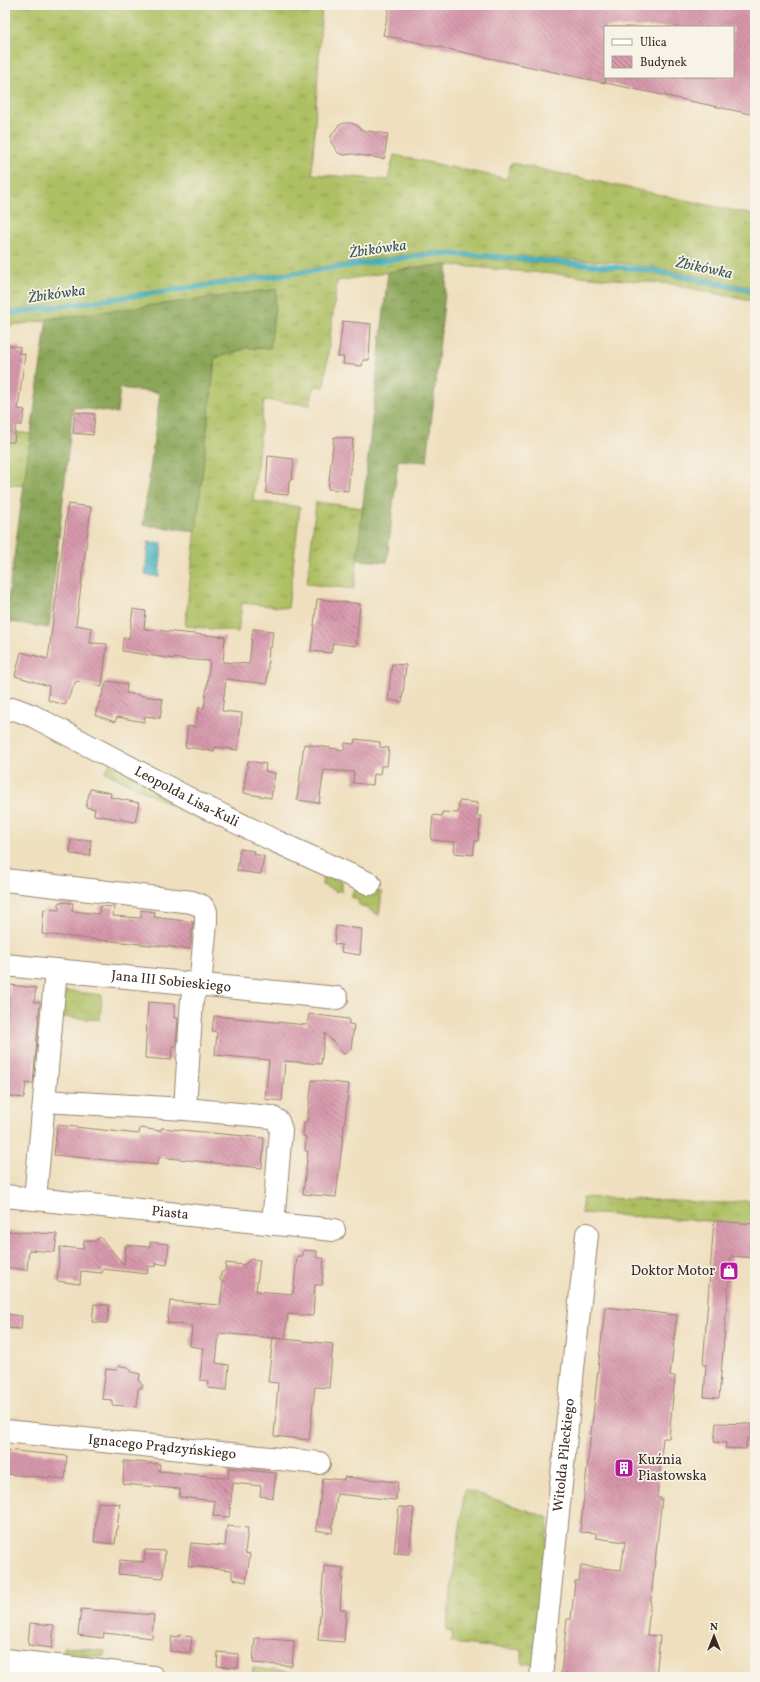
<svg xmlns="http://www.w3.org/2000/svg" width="760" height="1682" viewBox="0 0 760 1682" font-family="Vollkorn,serif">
<defs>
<pattern id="grass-tufts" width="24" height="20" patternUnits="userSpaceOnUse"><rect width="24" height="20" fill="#aec063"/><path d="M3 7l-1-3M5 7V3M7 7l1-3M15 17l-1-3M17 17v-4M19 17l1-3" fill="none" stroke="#8f9c51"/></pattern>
<pattern id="forest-crowns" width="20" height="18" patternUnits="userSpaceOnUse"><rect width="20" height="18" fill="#8aa659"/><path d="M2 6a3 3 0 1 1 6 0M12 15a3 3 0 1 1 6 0" fill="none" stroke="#728749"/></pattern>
<pattern id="park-crowns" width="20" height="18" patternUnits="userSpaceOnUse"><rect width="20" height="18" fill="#aec063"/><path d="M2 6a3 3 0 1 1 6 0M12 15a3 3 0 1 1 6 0" fill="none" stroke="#8f9c51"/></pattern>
<pattern id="garden-dots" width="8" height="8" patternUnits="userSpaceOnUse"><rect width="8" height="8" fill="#aec063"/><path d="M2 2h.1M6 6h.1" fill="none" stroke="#8f9c51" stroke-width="1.8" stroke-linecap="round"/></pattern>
<pattern id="water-waves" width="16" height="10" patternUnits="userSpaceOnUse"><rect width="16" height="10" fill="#42b1be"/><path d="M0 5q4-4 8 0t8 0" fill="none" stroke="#38909a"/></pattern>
<pattern id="building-back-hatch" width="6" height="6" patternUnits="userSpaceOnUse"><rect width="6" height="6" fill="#d797ac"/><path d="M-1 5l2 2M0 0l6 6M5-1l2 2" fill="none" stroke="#b07b8b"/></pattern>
</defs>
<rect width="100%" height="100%" fill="#f7f3e8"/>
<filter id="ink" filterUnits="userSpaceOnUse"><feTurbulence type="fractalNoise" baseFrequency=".025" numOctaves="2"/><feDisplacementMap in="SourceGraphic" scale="8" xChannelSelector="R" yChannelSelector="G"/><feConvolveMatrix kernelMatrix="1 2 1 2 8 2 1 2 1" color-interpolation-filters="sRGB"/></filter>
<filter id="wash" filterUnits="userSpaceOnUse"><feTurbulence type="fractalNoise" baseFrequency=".012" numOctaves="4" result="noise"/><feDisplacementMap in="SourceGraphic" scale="16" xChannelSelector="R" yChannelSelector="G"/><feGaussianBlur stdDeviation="0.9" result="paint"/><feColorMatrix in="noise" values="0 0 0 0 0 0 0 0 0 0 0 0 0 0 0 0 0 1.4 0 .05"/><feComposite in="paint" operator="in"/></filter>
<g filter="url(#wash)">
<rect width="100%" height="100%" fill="#efdfbe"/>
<path fill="url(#grass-tufts)" stroke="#747540" d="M 5,5 L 322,5 L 312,174 L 388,180 L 394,155 L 507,179 L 511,163 L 755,215 L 755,288 L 659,268 L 610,262 L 433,251 L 5,312 Z
M 450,256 L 629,270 L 664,275 L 755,294 L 755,302 L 672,284 L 448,265 L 419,267 L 337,281 L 324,387 L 314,386 L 310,405 L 264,400 L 253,501 L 300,507 L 288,608 L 242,603 L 238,632 L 185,626 L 215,358 L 247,348 L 270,348 L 277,289 L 5,326 L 5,316 L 418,257 Z
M 5,431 L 31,434 L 24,486 L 5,484 Z
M 316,502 L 363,508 L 354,589 L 307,584 Z
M 110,763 L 226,827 L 225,830 L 179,809 L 105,772 Z
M 323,874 L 342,882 L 342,892 L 338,890 L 337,892 L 322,885 Z
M 360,889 L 382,892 L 379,915 L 358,904 L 359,901 L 350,896 L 354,890 Z
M 583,1197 L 720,1203 L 755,1200 L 755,1224 L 581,1213 Z
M 465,1489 L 549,1518 L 535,1665 L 522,1663 L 522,1650 L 451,1643 L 452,1631 L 446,1630 Z"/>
<path fill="url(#forest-crowns)" stroke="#62683c" d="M 448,265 L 427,462 L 398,460 L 387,562 L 357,560 L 388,272 L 419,267 Z
M 277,289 L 270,348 L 247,348 L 215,358 L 196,531 L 143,525 L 160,393 L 120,388 L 117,413 L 73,407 L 49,628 L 5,621 L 47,319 Z"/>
<path fill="url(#park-crowns)" stroke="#747540" d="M 65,991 L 102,995 L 100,1020 L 62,1017 Z"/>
<path fill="url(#garden-dots)" stroke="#747540" d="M 64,1646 L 105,1651 L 104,1657 L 63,1652 Z
M 253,1668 L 290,1672 L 290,1677 L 252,1674 Z"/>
<path fill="url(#water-waves)" stroke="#3e6e6e" d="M 148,542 L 162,543 L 159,577 L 145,575 Z"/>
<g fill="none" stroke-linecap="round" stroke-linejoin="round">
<path stroke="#42b1be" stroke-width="5" d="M 5,314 L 433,254 L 476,255 L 651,270 L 755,291"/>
</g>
<g id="blocks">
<path fill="url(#building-back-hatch)" d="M 390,5 L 755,5 L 755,115 L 606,83 L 606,77 L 733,77 L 733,27 L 605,27 L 605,83 L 383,35 Z
M 344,123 L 351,123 L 357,125 L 361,130 L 388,134 L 384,159 L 353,154 L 344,155 L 338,153 L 331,142 L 331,136 L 338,126 Z
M 343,321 L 371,324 L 369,360 L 363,360 L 362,366 L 343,364 L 344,357 L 338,357 Z
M 5,345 L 20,347 L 19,353 L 25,354 L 18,409 L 25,410 L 22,425 L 16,425 L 14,442 L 5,442 Z
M 75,412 L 95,414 L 93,435 L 73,433 Z
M 334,437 L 353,439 L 348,491 L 328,489 Z
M 268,456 L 294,459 L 292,480 L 289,480 L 288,495 L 266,493 Z
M 68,504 L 91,507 L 76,625 L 92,628 L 90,643 L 107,644 L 102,687 L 76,681 L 65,705 L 48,700 L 49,686 L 15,676 L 21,652 L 48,659 Z
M 317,599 L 360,604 L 356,646 L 333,643 L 331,653 L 311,651 Z
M 133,609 L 146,611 L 144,629 L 225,637 L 223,662 L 249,664 L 253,629 L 273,631 L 271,648 L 269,647 L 267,684 L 226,679 L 222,711 L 242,713 L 238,750 L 215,747 L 214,751 L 185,747 L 188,726 L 196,727 L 199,707 L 204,708 L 210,661 L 167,658 L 122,651 L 123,638 L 129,638 Z
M 392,664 L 406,665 L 402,702 L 388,700 Z
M 107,681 L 127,684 L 126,693 L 163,699 L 160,718 L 145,716 L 144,722 L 117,717 L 115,722 L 95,715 Z
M 355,739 L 380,742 L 380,747 L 389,748 L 387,766 L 381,766 L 380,775 L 374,774 L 373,785 L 353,783 L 354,772 L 324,770 L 319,803 L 297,800 L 304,744 L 344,750 L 345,743 L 354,744 Z
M 248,761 L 266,764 L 265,771 L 275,773 L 271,798 L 243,793 Z
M 90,789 L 111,793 L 110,797 L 139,803 L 135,822 L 94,815 L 95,809 L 86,807 Z
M 459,801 L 478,803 L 477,816 L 481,816 L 478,841 L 475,841 L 473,855 L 454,853 L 455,842 L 431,840 L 433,815 L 442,816 L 442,812 L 458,813 Z
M 71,840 L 91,840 L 90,856 L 70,854 Z
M 240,849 L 254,851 L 253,854 L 264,856 L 261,874 L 237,871 Z
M 59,902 L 73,903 L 72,911 L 99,914 L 100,906 L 114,907 L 113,916 L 141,918 L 141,910 L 155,912 L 154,917 L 193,922 L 190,949 L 42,934 L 44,909 L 59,910 Z
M 336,926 L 362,929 L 360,955 L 341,952 L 342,945 L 334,944 Z
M 10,985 L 36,988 L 34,1002 L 40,1002 L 33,1084 L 26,1083 L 24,1098 L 5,1096 L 5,1035 Z
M 148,1002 L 174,1004 L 174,1018 L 178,1018 L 176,1046 L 172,1046 L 171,1060 L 145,1058 Z
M 309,1014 L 349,1019 L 349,1024 L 354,1025 L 351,1049 L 344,1054 L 325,1033 L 321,1064 L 285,1061 L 282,1101 L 265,1099 L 269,1060 L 215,1055 L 217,1032 L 212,1031 L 214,1016 L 307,1025 Z
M 312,1080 L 349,1084 L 336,1197 L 303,1194 L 308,1151 L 305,1151 L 306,1137 L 303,1136 L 304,1122 L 307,1122 Z
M 57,1125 L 139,1134 L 140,1128 L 161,1131 L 161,1128 L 264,1138 L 262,1168 L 159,1157 L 158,1165 L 54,1155 Z
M 714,1221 L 755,1224 L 755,1258 L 731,1256 L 719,1398 L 704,1397 L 706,1365 L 703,1365 Z
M 5,1231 L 57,1234 L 55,1252 L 29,1250 L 27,1270 L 5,1267 Z
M 100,1237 L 124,1265 L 126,1245 L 150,1247 L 150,1242 L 169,1244 L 167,1265 L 156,1263 L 156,1267 L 148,1266 L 147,1274 L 103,1269 L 102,1273 L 81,1271 L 80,1284 L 57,1281 L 60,1247 L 83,1249 L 84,1240 L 95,1241 Z
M 303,1250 L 317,1251 L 317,1258 L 324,1258 L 322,1285 L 315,1285 L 313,1316 L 288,1314 L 285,1339 L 219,1333 L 216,1363 L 229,1365 L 227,1390 L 208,1388 L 209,1381 L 200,1380 L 203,1348 L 190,1346 L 192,1326 L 167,1323 L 170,1301 L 220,1305 L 223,1283 L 220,1280 L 221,1273 L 225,1271 L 226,1263 L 244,1265 L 251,1259 L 260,1260 L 256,1291 L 293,1294 L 297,1256 L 303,1256 Z
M 94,1304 L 109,1305 L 107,1323 L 92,1322 Z
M 605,1307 L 677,1315 L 670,1376 L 675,1376 L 669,1438 L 663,1438 L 657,1498 L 662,1498 L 647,1635 L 660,1636 L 656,1677 L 569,1677 L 570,1674 L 561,1673 L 567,1619 L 571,1619 L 575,1581 L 579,1581 L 581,1566 L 621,1570 L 625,1542 L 596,1538 L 596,1533 L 580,1532 Z
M 5,1314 L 22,1316 L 21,1329 L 5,1328 Z
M 273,1338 L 333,1344 L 329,1388 L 315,1387 L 309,1440 L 274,1436 L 278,1383 L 268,1382 Z
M 120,1366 L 128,1367 L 132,1372 L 140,1374 L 139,1381 L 143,1386 L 138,1389 L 137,1407 L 112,1405 L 112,1400 L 102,1399 L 106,1369 L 116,1370 Z
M 716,1423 L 752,1424 L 751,1439 L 747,1438 L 746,1449 L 725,1448 L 726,1443 L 714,1442 Z
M 5,1450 L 67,1456 L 65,1479 L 5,1474 Z
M 124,1461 L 160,1464 L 159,1471 L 228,1478 L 229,1468 L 276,1473 L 273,1498 L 260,1496 L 261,1486 L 233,1483 L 229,1517 L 213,1516 L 215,1501 L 179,1497 L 180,1489 L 123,1484 Z
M 344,1477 L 398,1482 L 396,1500 L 337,1494 L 332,1533 L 316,1530 L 323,1478 L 344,1480 Z
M 98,1502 L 120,1504 L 115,1544 L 94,1542 Z
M 399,1507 L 414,1508 L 409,1554 L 394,1553 Z
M 227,1526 L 248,1528 L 245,1553 L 250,1554 L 246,1582 L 232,1579 L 232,1570 L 188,1566 L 191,1543 L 225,1546 Z
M 145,1550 L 165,1551 L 163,1578 L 118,1574 L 120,1560 L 144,1562 Z
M 324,1566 L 343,1568 L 340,1609 L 346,1610 L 344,1642 L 318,1640 Z
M 81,1609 L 154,1615 L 152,1638 L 104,1633 L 103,1638 L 78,1635 Z
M 30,1623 L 54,1625 L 52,1648 L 28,1645 Z
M 179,1635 L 192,1637 L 190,1653 L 170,1651 L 172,1636 L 179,1637 Z
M 255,1638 L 294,1641 L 292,1666 L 253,1663 Z
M 218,1652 L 239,1654 L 238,1668 L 217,1666 Z"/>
</g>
</g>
<g filter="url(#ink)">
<use href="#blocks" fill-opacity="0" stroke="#95846e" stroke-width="1"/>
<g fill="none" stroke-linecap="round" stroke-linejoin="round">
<defs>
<g id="minor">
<path id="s1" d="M 5,710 L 15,709 L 33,716 L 201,805 L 273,840 L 370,884"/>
<path d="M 5,880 L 192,902 L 202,906 L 206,911 L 206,922 L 201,976 L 192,999 L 185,1109"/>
<path id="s2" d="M 5,965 L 337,998"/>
<path d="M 44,1101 L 185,1109 L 271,1117 L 278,1121 L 281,1130 L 273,1224"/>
<path id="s3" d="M 5,1196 L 334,1230"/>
<path d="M 35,1199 L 56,970"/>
<path id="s4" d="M 5,1431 L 319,1463"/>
<path d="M 5,1660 L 153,1677"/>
<path id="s5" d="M 541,1677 L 587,1234"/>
</g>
</defs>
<use href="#minor" stroke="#95846e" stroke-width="24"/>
<use href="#minor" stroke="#fff" stroke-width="22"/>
</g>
</g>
<defs>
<symbol id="shop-square" viewBox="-11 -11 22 22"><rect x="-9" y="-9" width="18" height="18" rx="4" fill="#b5179e" stroke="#f7f3e8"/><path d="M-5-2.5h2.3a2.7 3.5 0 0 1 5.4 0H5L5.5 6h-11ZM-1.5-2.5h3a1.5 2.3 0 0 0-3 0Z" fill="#fff"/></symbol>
<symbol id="building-square" viewBox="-11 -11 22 22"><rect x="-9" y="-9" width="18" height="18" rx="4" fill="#b5179e" stroke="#f7f3e8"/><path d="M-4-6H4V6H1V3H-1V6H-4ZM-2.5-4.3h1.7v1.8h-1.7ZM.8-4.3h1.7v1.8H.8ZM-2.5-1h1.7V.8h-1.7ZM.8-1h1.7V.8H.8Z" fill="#fff"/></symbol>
</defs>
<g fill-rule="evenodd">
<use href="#shop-square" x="718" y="1260" width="22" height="22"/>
<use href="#building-square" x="613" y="1457" width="22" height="22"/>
</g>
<g text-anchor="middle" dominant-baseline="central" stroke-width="3.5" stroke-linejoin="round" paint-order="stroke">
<g font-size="14" fill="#3b2a1e" stroke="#f7f3e8">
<text stroke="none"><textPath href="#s1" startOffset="203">Leopolda Lisa-Kuli</textPath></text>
<text stroke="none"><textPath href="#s2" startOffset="167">Jana III Sobieskiego</textPath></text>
<text stroke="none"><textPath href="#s3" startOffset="166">Piasta</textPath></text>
<text stroke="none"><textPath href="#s4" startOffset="158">Ignacego Prądzyńskiego</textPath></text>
<text stroke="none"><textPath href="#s5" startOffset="223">Witolda Pileckiego</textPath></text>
</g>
<g font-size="14" fill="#3b2a1e" stroke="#f7f3e8" text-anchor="end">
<text x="715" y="1271">Doktor Motor</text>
<text x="638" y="1460" text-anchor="start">Kuźnia<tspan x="638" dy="16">Piastowska</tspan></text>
</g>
<g font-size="15" font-style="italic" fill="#3d5956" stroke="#f7f3e8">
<text transform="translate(378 250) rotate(-8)">Żbikówka</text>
<text transform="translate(704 269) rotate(12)">Żbikówka</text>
<text transform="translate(57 295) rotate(-8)">Żbikówka</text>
</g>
</g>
<rect width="760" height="1682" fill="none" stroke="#f7f3e8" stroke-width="20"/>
<rect x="604" y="26" width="130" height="52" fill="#f7f3e8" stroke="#aca397"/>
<rect x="612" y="39" width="20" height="6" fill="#ffffff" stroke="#aca397"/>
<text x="640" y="46" font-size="12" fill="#3b2a1e">Ulica</text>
<rect x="612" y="56" width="20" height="12" fill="url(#building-back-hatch)" stroke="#aca397"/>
<text x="640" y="66" font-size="12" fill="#3b2a1e">Budynek</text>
<g transform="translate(714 1636)" stroke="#f7f3e8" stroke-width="3" paint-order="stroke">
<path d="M0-3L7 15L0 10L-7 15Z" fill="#3b2a1e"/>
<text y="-6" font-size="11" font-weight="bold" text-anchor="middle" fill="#3b2a1e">N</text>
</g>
</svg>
